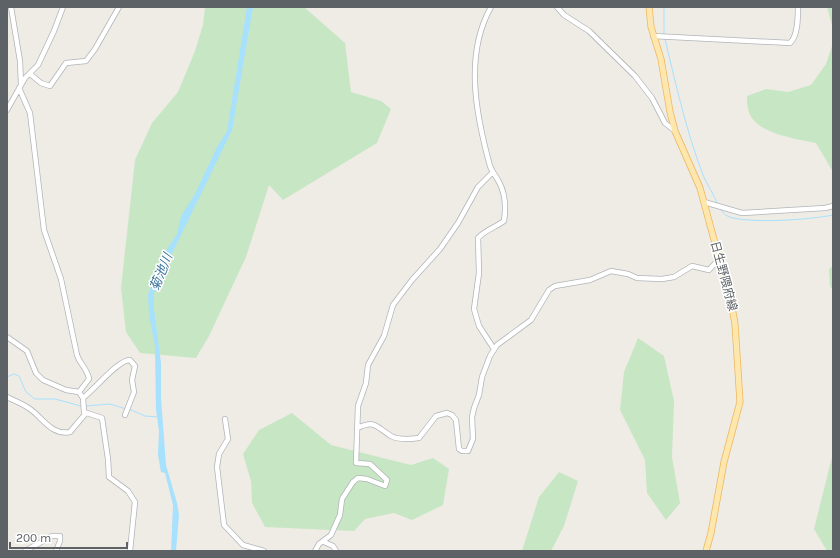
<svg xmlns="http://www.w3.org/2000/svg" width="840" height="558" viewBox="0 0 840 558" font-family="Karla,'Noto Sans JP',sans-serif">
<rect width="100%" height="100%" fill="#efece6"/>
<path fill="#c7e6c3" d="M 205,7 L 304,7 L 345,43 L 351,92 L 381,101 L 391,109 L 377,143 L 283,200 L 269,185 L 246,257 L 209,336 L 196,358 L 140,353 L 126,332 L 121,288 L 135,160 L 152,123 L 178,92 L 195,51 L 203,25 Z
M 827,7 L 833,7 L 833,29 Z
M 833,43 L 833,172 L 816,143 C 797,139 756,134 749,112 C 747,107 747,101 747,96 L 766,89 L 788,92 L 811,85 L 826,64 Z
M 833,266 L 833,291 L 830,286 L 829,269 Z
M 638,338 L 664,356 L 674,401 L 672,457 L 680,503 L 666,520 L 647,493 L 645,460 L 620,410 L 624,372 Z
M 292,413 L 331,445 L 411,465 L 433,458 L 449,469 L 443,505 L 412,520 L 394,513 L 365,519 L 354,531 L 265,527 L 252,503 L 251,481 L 243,454 L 259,430 Z
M 833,453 L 833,551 L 827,551 L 814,529 Z
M 559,472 L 578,481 L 564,526 L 551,551 L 522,551 L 539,497 Z"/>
<path fill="#a8e1fd" d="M 247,7 L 253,7 L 232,130 L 166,266 L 160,285 L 157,285 L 154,293 L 154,309 L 161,363 L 161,398 L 166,465 L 177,503 L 179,515 L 176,551 L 171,551 L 173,505 L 165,473 L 161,472 L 158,455 L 159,431 L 156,410 L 155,346 L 149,315 L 148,295 L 164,254 L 177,234 L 181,216 L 195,194 L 217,147 L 227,131 Z"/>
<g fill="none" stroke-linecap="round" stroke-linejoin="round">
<path stroke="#a8e1fd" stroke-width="1" d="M 664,7 L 664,34
M 665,39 C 676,85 686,130 703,175 C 707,185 714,194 718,205
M 720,209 C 724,214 727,217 733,218 C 757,223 808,220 833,215
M 7,377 L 14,374 L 19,376 L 26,392 L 35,399 L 55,399 L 81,406
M 86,406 L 110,404 L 126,409
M 129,409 L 145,416 L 158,417"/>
<defs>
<path id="minor" d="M 11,7 L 20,61 L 21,84
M 491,7 C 464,55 476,115 490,166 C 492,172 496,176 499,182 C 505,193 506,208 504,221 C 496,227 485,230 478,238 L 479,273 L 474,309 L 479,326 L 494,349
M 557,7 L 564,15 L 589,31 L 635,76 L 652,98 L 665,123 L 675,131
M 653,36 L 790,43 C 798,36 798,17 798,7
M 30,74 L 41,83 L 50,86 L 66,63 L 86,61 L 95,49 L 119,7
M 19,88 L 30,113 L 44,230 L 61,279 L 77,355 C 80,364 88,370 89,379 L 79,392
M 7,110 L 25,78 L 38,65 L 54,31 L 63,7
M 704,202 L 742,213 L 825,208 L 833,206
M 7,337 L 27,351 L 36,373 L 43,380 L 66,390 L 79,392 L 83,398 L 84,412 L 102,418 L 108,459 L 109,477 L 128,491 L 135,502 L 130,551
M 7,397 C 15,401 23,404 30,409 C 43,418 52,436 70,432 L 86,413
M 83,398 C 95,389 118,360 130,360 L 135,366 L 132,380 L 134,392 L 125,415
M 225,419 L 228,439 L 219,454 L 217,467 L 224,525 L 243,545 L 264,551
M 357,428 C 376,420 375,426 391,436 C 398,440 411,439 419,438 L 436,416 L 447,413 L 452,415 L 456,420 L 459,449 L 462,451 L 468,451 L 473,439 L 472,417 L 474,408 L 479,395 L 482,377 L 490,356 L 497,345 L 531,320 L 549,290 L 555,286 L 590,280 L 611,271 L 628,274 L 637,278 L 662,279 L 674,277 L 692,266 L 709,270 L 719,259
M 324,542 L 333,546 L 336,551
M 25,551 L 52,536 L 60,536 L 60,541 L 56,551
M 315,551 L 319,544 L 331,535 L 340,515 L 342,499 L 353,482 L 358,478 L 367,479 L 385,486 L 387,480 L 370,464 L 356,463 L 358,406 L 366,383 L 368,365 L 384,336 L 393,305 L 412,280 L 440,249 L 458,223 L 478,187 L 493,172"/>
<path id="major" d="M 649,7 L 651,27 L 661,59 L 670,112 L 675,131 L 700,188 L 731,302 L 735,324 L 740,402 L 724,462 L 711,533 L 706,551"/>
</defs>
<use href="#minor" stroke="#b1b4b8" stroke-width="6"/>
<use href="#major" stroke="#eeb660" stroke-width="7"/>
<use href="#minor" stroke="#fff" stroke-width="4.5"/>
<use href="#major" stroke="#fde7ad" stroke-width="5.5"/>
</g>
<g text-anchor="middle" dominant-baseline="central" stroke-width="3" stroke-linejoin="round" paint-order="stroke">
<g font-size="12" fill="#5d6266" stroke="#fff">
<text transform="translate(724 276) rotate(75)">日生野隈府線</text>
</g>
<g font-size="13" font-style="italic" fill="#3f779e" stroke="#fff">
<text transform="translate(161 272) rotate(-68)">菊池川</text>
</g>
</g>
<rect width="840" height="558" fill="none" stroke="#5d6266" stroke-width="16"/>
<path d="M10 542v6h117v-6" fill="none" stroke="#5d6266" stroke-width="2"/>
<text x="16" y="542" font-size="12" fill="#5d6266" stroke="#ffffff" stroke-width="3" paint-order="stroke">200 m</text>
</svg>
